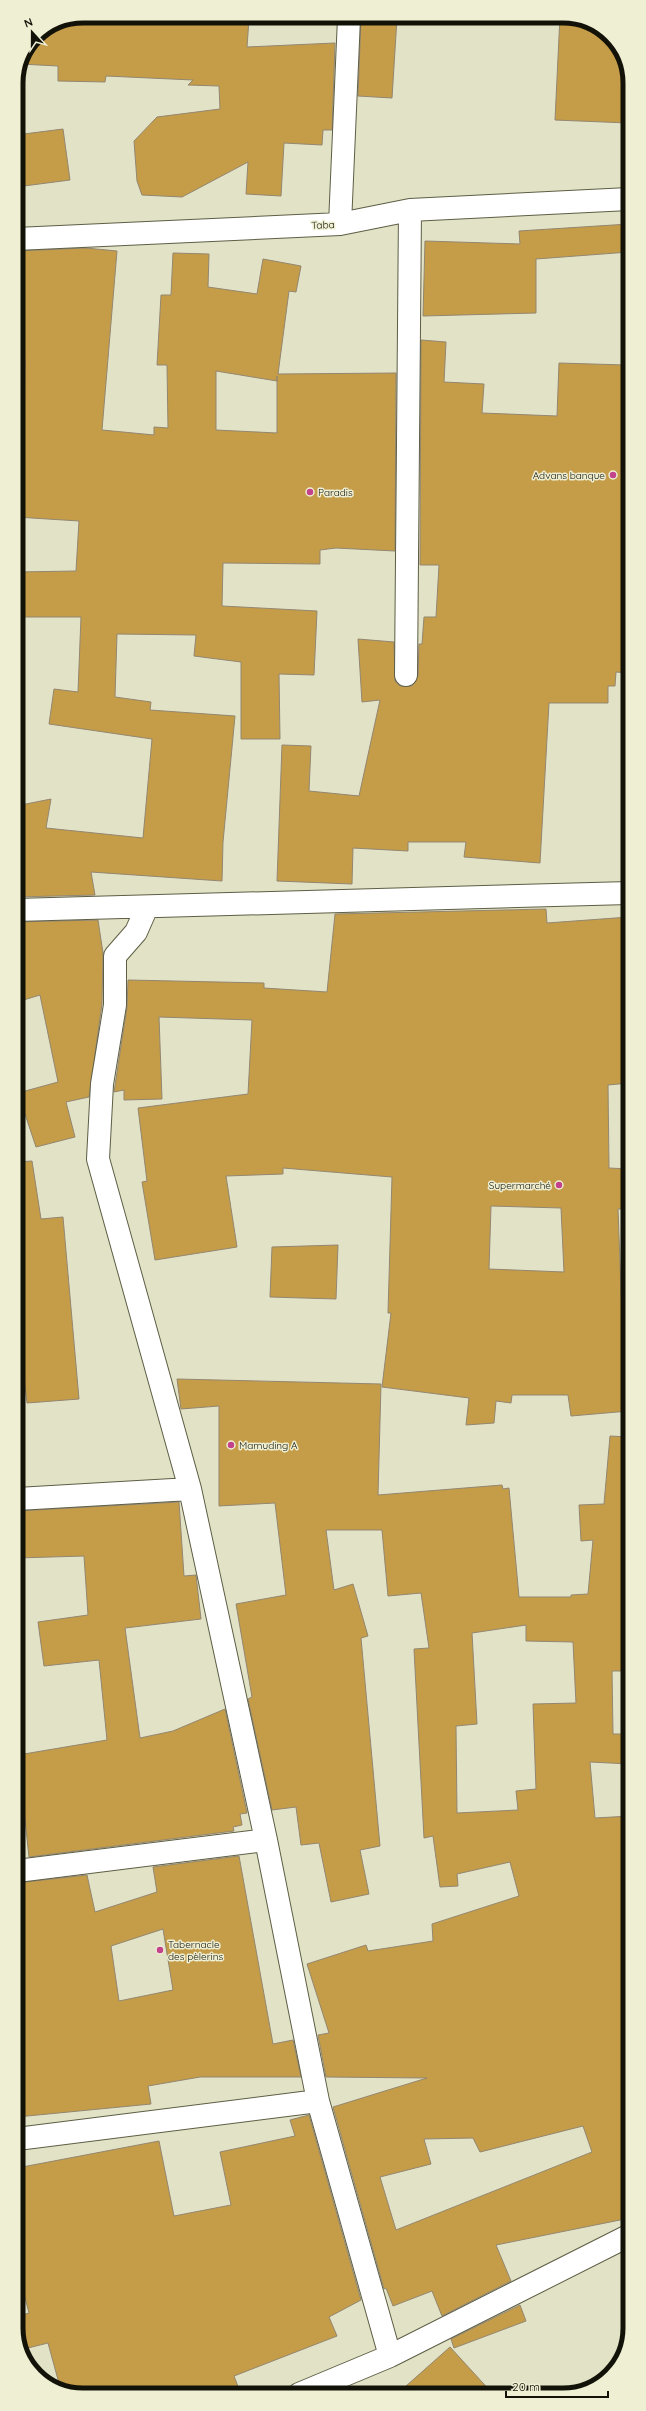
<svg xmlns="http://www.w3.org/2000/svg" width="646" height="2411" viewBox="0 0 646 2411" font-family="Quicksand,sans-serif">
<rect width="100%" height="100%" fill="#e2e2c6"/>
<path fill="#c59c48" stroke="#938770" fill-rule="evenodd" d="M 560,16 L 568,16 L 607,33 L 629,70 L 628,123 L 555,120 Z
M 361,18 L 397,18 L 392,98 L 358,96 Z
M 249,19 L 247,47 L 335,43 L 332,130 L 323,130 L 322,145 L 284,143 L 281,196 L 246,194 L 248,162 L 182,197 L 142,195 L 137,181 L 134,141 L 157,117 L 220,109 L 219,86 L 188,85 L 193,80 L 106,76 L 105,82 L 58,81 L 58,66 L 20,64 L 21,57 L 36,35 L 58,21 Z
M 63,129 L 70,180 L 16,187 L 16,135 Z
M 629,224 L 629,252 L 536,259 L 536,313 L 423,316 L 425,241 L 520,244 L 519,231 Z
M 86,248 L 117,251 L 102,430 L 154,435 L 154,427 L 168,428 L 167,365 L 157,365 L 161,295 L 171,295 L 173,253 L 209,254 L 208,287 L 257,294 L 263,259 L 301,266 L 296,292 L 289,291 L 278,374 L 396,373 L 395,551 L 336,548 L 320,550 L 320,564 L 223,563 L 222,606 L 317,611 L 314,675 L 279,674 L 280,739 L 241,739 L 241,662 L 194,656 L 196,635 L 117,634 L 115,697 L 151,702 L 150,710 L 235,716 L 223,842 L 222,881 L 91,872 L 95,895 L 16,897 L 16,806 L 51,799 L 46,828 L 143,838 L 152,739 L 49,724 L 54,689 L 78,692 L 81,617 L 16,617 L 16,572 L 76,571 L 79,521 L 16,517 L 16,439 L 24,440 L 25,359 L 16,358 L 16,251 ZM 216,371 L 277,381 L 277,376 L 277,433 L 216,430 Z
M 421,340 L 446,342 L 444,382 L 484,384 L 482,413 L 557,416 L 559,363 L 625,365 L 625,368 L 629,367 L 629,673 L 616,672 L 615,686 L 608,686 L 608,703 L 549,703 L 540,863 L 464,857 L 466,842 L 408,842 L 408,851 L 353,848 L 352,884 L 277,881 L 282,745 L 311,746 L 309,791 L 359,796 L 380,700 L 362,702 L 358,639 L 394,642 L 395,681 L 400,686 L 412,686 L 418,676 L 419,644 L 422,644 L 424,617 L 436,617 L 439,565 L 420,565 Z
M 546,909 L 547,923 L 629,917 L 629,1083 L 608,1085 L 609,1168 L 629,1169 L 629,1209 L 618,1209 L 623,1342 L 629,1343 L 629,1411 L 571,1416 L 568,1395 L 512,1395 L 511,1403 L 496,1401 L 494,1423 L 466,1425 L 469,1398 L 382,1387 L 391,1313 L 388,1313 L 392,1177 L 283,1168 L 283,1174 L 226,1176 L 237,1247 L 155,1260 L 142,1182 L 147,1181 L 138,1108 L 248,1094 L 252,1020 L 159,1017 L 162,1099 L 124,1100 L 124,1090 L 114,1092 L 127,1007 L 128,980 L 264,983 L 264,988 L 327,992 L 335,914 ZM 491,1206 L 561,1208 L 564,1272 L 489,1269 Z
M 98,920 L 103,953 L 102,1004 L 89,1097 L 66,1102 L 75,1137 L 36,1147 L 18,1093 L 58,1082 L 40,995 L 17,1002 L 16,922 Z
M 32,1161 L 41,1219 L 63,1217 L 79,1399 L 27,1403 L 24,1378 L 17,1379 L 17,1162 Z
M 338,1245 L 336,1299 L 270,1297 L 272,1247 Z
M 177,1379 L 381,1384 L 378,1495 L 502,1485 L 503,1489 L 509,1488 L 519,1597 L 571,1597 L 571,1595 L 588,1594 L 593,1540 L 581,1541 L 579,1505 L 604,1504 L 610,1436 L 629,1437 L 630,1671 L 612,1671 L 613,1734 L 630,1734 L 630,1764 L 590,1762 L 595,1818 L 630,1816 L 625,2035 L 630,2035 L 630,2218 L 496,2245 L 511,2281 L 442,2316 L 432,2291 L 393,2306 L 386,2288 L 384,2289 L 333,2107 L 427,2078 L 326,2077 L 318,2035 L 329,2033 L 307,1964 L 366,1945 L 368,1951 L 433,1941 L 432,1924 L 519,1896 L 510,1862 L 457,1874 L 458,1886 L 440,1887 L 433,1836 L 424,1838 L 414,1649 L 429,1648 L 421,1593 L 388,1596 L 382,1530 L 326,1530 L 334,1590 L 353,1584 L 368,1636 L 361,1638 L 380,1846 L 360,1850 L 369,1894 L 331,1902 L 319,1843 L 301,1845 L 296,1807 L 272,1810 L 248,1699 L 252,1697 L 236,1604 L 286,1595 L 275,1503 L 219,1506 L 219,1406 L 181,1409 ZM 526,1625 L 526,1641 L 573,1642 L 576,1703 L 533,1704 L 536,1789 L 516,1791 L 518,1810 L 457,1813 L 456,1726 L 477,1724 L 472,1633 ZM 583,2126 L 592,2152 L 396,2230 L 380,2177 L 431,2164 L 424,2139 L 473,2138 L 480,2152 Z
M 179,1502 L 184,1576 L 196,1575 L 201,1619 L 125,1628 L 140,1738 L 173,1731 L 225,1709 L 247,1813 L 240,1814 L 242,1825 L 233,1827 L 234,1831 L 29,1857 L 18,1755 L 107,1740 L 99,1660 L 44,1666 L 38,1622 L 88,1615 L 84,1556 L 17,1558 L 17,1511 Z
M 239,1856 L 273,2044 L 293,2040 L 301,2077 L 200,2077 L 148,2086 L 151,2104 L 17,2117 L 17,1883 L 87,1875 L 95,1912 L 157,1892 L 153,1867 ZM 163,1929 L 173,1990 L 119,2001 L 111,1946 Z
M 309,2115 L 361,2300 L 329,2317 L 337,2336 L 234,2376 L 239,2389 L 224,2394 L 78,2395 L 60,2387 L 48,2343 L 28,2348 L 19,2316 L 29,2313 L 17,2267 L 17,2168 L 159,2141 L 174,2216 L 231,2205 L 220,2152 L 295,2136 L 290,2120 Z
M 520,2305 L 526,2321 L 454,2348 L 451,2339 Z
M 450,2347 L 493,2394 L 397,2394 Z"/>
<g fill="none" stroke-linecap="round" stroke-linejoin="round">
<defs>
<path id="minor" d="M 340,224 L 349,18
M 16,239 L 340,224 L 410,210 L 629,199
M 406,675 L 410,210
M 147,907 L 136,932 L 115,956 L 115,1005 L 102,1084 L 98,1159 L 190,1489 L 266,1840 L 318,2101 L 390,2356
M 16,910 L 629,893
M 17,1499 L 190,1489
M 17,1871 L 266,1840
M 17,2139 L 318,2101
M 299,2394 L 390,2356 L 630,2235"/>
</defs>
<use href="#minor" stroke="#5e5e46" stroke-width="24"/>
<use href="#minor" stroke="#fff" stroke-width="22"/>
</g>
<g fill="#c2428c" stroke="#efefd3" stroke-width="1.5">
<circle cx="613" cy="475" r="4"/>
<circle cx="310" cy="492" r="4"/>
<circle cx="559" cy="1185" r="4"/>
<circle cx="231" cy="1445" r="4"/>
<circle cx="160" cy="1950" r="4"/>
</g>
<g text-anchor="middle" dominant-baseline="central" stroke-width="3" stroke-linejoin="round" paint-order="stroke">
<g font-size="10" fill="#121208" stroke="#efefd3">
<text transform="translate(323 225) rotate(-3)">Taba</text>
</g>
<g font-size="10" fill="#121208" stroke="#efefd3" text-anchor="start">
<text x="605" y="475" text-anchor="end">Advans banque</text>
<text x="318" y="492">Paradis</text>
<text x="551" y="1185" text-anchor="end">Supermarché</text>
<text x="239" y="1445">Mamuding A</text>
<text x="168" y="1944">Tabernacle<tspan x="168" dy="12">des pèlerins</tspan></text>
</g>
</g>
<path d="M0 0H646V2411H0ZM83 23H563A60 60 0 0 1 623 83V2328A60 60 0 0 1 563 2388H83A60 60 0 0 1 23 2328V83A60 60 0 0 1 83 23Z" fill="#efefd3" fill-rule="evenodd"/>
<path fill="none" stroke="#121208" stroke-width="5" d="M83 23H563A60 60 0 0 1 623 83V2328A60 60 0 0 1 563 2388H83A60 60 0 0 1 23 2328V83A60 60 0 0 1 83 23Z"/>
<g transform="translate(32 32) rotate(339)" stroke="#efefd3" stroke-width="3" paint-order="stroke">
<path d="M0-3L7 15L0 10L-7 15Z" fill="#121208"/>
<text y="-6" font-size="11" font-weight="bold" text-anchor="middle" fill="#121208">N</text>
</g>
<path d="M506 2391v6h102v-6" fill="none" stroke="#121208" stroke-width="2"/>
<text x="512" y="2391" font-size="12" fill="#121208" stroke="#efefd3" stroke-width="3" paint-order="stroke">20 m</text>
</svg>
